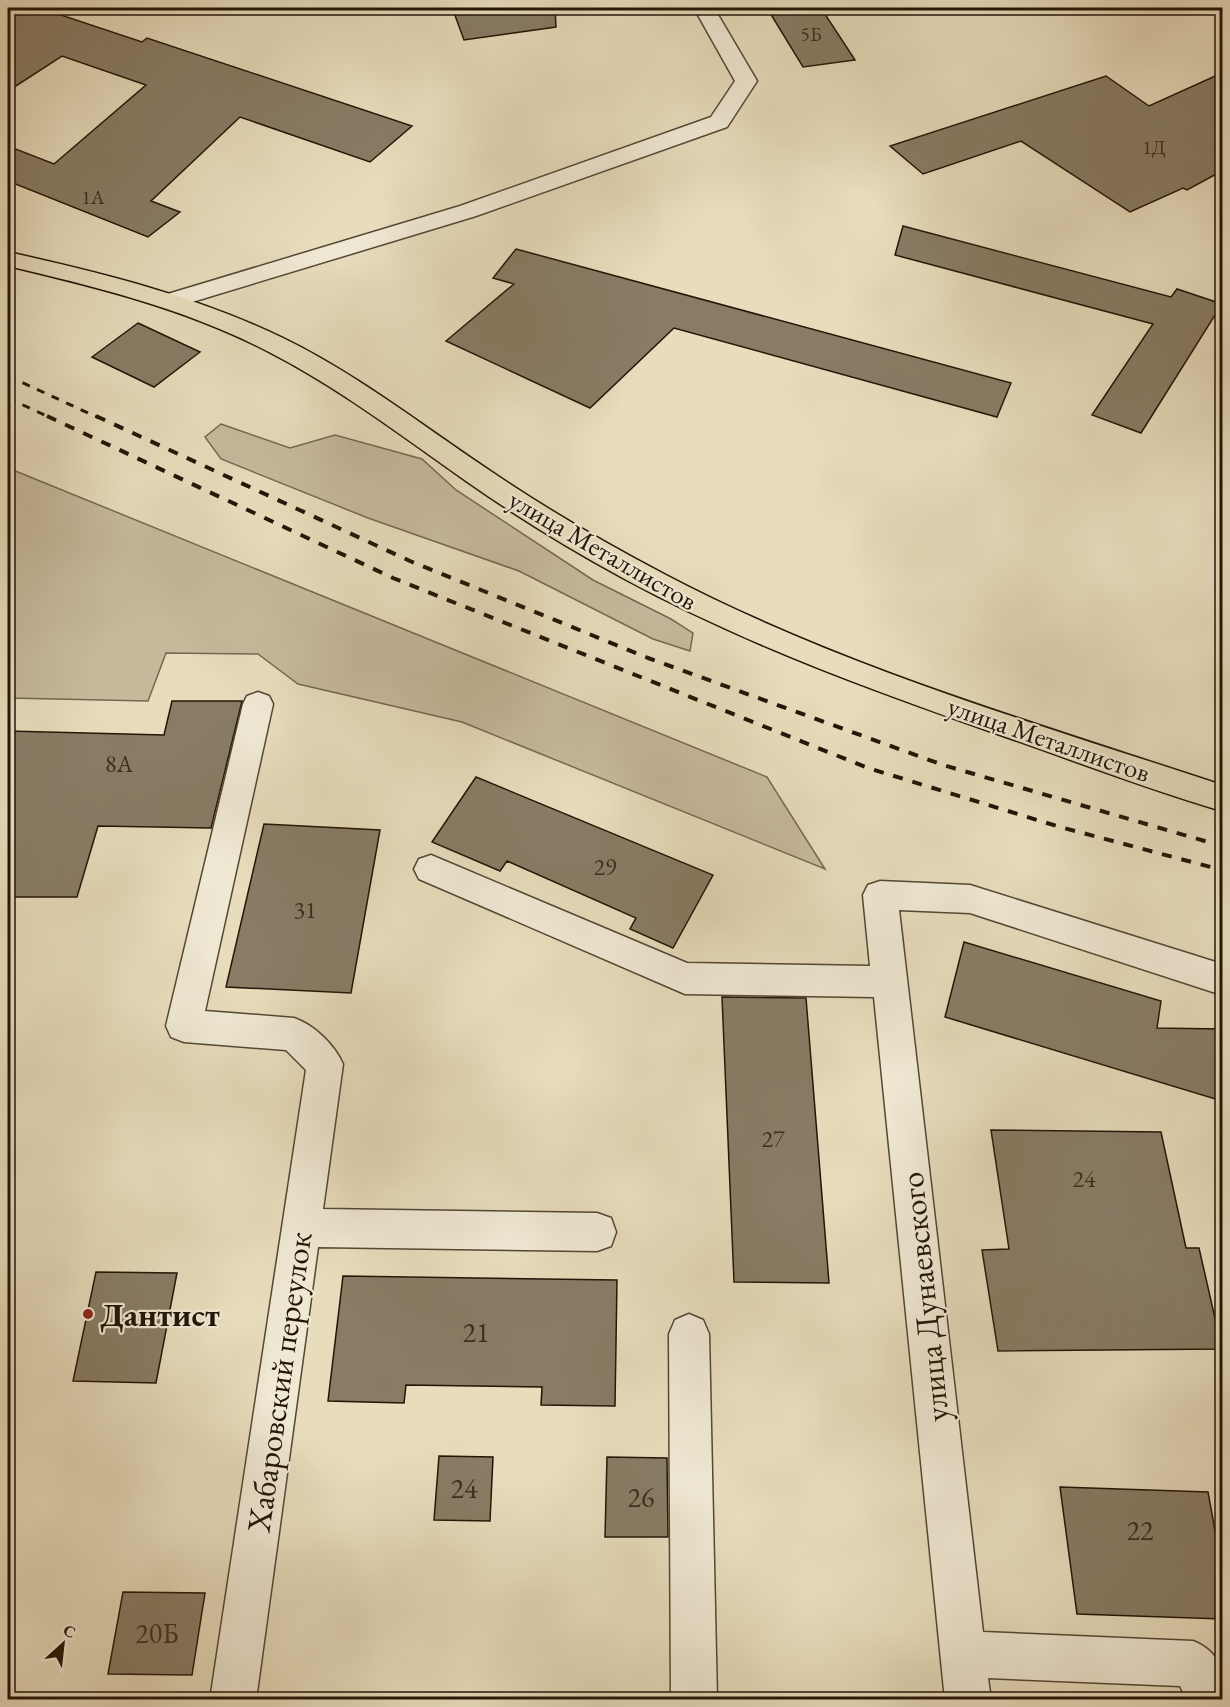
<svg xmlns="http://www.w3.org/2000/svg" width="1230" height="1707" viewBox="0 0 1230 1707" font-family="'EB Garamond',serif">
<rect width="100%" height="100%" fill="#e7dcbc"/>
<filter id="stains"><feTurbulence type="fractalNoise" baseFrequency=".00333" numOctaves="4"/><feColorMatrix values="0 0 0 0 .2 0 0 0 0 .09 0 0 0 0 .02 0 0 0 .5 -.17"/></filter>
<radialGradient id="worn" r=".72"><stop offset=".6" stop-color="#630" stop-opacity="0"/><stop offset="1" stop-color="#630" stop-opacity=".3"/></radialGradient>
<path fill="#c6ba9d" stroke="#746852" stroke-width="1.5" d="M 221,424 L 290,448 L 335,435 L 422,459 L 456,490 L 593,580 L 671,619 L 693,633 L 690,651 L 653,639 L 519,571 L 368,518 L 221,459 L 205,437 Z
M 8,468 L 767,777 L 825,869 L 462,722 L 298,684 L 258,654 L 166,653 L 148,701 L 8,698 Z"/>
<path fill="#887c65" stroke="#221507" stroke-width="1.5" d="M 8,8 L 40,8 L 142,42 L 147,38 L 412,126 L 370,162 L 240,117 L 151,201 L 180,212 L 148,237 L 8,181 L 8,146 L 54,164 L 146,85 L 62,56 L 8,91 Z
M 474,8 L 555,8 L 556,27 L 464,40 L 453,10 Z
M 767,8 L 821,8 L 855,60 L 803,67 Z
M 1222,73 L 1222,171 L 1187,190 L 1183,188 L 1130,212 L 1021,141 L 923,174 L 890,146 L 1106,76 L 1149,106 Z
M 903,226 L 1171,297 L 1177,289 L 1222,304 L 1141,433 L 1092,415 L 1153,324 L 895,255 Z
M 516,249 L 1011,383 L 997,417 L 674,328 L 590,408 L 446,341 L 514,284 L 493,278 Z
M 138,323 L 200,352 L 154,387 L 92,357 Z
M 172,701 L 242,701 L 211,828 L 98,826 L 77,897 L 8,897 L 8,731 L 164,735 Z
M 476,777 L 713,875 L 673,948 L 630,929 L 636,918 L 507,861 L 500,871 L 432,842 Z
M 264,824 L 380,830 L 351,993 L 226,987 Z
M 964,942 L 1161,1001 L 1157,1028 L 1222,1029 L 1222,1101 L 945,1017 Z
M 722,997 L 806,998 L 829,1283 L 734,1282 Z
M 991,1130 L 1161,1132 L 1186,1248 L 1199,1248 L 1222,1349 L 998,1351 L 982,1250 L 1009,1249 Z
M 96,1272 L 177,1273 L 156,1383 L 73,1381 Z
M 343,1276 L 617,1280 L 615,1406 L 541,1405 L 542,1387 L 406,1385 L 404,1403 L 328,1401 Z
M 439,1456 L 493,1457 L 490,1521 L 434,1520 Z
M 607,1457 L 667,1458 L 668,1537 L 605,1537 Z
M 1060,1487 L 1208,1492 L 1222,1569 L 1222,1619 L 1077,1614 Z
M 123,1592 L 205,1593 L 192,1675 L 108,1674 Z"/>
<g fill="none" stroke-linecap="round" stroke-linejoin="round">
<defs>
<path id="minor" d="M 694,8 L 714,8 L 757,81 L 727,127 L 476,216 L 179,306 L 170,309 L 161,306 L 158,301 L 161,296 L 460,206 L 711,117 L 735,81 Z
M 258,692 L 269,696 L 273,704 L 205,1011 L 294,1018 C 314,1025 334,1044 343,1064 L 323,1209 L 597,1213 L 611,1218 L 616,1232 L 611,1246 L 597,1251 L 318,1247 L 256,1700 L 210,1700 L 306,1070 L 286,1050 L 184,1042 L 171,1037 L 166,1026 L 243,704 L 247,696 Z
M 431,855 L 687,963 L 870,966 L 863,895 L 868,885 L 880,881 L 970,885 L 1222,964 L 1222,995 L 970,913 L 899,910 L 983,1632 L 1193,1641 C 1222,1653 1222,1671 1222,1700 L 1187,1700 L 1180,1686 L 988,1678 L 991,1700 L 945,1700 L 874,997 L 685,994 L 419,879 L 414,869 L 419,859 Z
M 689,1314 L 703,1320 L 709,1334 L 717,1700 L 671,1700 L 669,1334 L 675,1320 Z"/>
<path id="major" d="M 8,252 C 102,273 196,296 283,338 C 355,373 419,423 486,468 C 543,507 603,542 664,574 C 840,667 1035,723 1222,785 L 1222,811 C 1150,790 1078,762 1006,737 C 874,691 744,644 621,577 C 568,548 516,516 466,481 C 402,436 339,388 269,352 C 187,309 97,287 8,266 Z"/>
</defs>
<use href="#minor" stroke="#534734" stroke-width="3"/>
<use href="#major" stroke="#221507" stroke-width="3"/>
<use href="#minor" fill="#efe8d3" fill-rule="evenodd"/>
<use href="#major" fill="#e7dcbc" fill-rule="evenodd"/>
<path stroke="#221507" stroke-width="3" stroke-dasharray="8 8" stroke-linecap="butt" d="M 8,376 L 99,418
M 8,398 L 51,418"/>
<path stroke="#221507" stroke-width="4" stroke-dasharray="10 10" stroke-linecap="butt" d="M 47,416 L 393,578 L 868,768 L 1060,827 L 1222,870
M 96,416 L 410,561 L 648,658 L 943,765 L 1222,846"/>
</g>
<circle fill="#8f2418" stroke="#efe8d3" stroke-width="2" cx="88" cy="1314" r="6"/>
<g text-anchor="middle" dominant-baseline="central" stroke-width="4.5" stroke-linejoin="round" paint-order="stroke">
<g font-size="20" fill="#3c2f1e">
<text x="811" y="34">5Б</text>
<text x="1154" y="147">1Д</text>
<text x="93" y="197">1А</text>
</g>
<g font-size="24" fill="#3c2f1e">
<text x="119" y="763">8А</text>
<text x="605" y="866">29</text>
<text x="305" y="909">31</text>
<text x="773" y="1138">27</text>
<text x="1084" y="1178">24</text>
</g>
<g font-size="27" fill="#221507" stroke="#efe8d3">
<text transform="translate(603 550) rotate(30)">улица Металлистов</text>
<text transform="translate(1049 739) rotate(19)">улица Металлистов</text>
</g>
<g font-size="28" fill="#3c2f1e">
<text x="476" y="1332">21</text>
<text x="464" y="1488">24</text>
<text x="641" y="1497">26</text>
<text x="1140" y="1530">22</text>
<text x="157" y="1633">20Б</text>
</g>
<g font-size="33" fill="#221507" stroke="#efe8d3">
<text transform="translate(924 1297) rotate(-96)">улица Дунаевского</text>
<text transform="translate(279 1382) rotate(-82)">Хабаровский переулок</text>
</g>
<g font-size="33" font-weight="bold" fill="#221507" stroke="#efe8d3" text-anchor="start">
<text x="100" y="1314">Дантист</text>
</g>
</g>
<rect width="1230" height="1707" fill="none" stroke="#e7dcbc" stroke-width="30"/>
<rect x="9" y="9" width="1212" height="1689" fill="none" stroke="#221507" stroke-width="3"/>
<rect x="15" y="15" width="1200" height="1677" fill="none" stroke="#221507" stroke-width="1.5"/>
<g transform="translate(63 1644) rotate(27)" stroke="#efe8d3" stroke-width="4.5" paint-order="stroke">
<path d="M0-4.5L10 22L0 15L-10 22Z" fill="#221507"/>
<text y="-9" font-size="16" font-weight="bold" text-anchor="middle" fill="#221507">С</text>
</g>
<rect width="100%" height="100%" filter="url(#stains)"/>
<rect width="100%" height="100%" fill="url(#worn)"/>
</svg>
